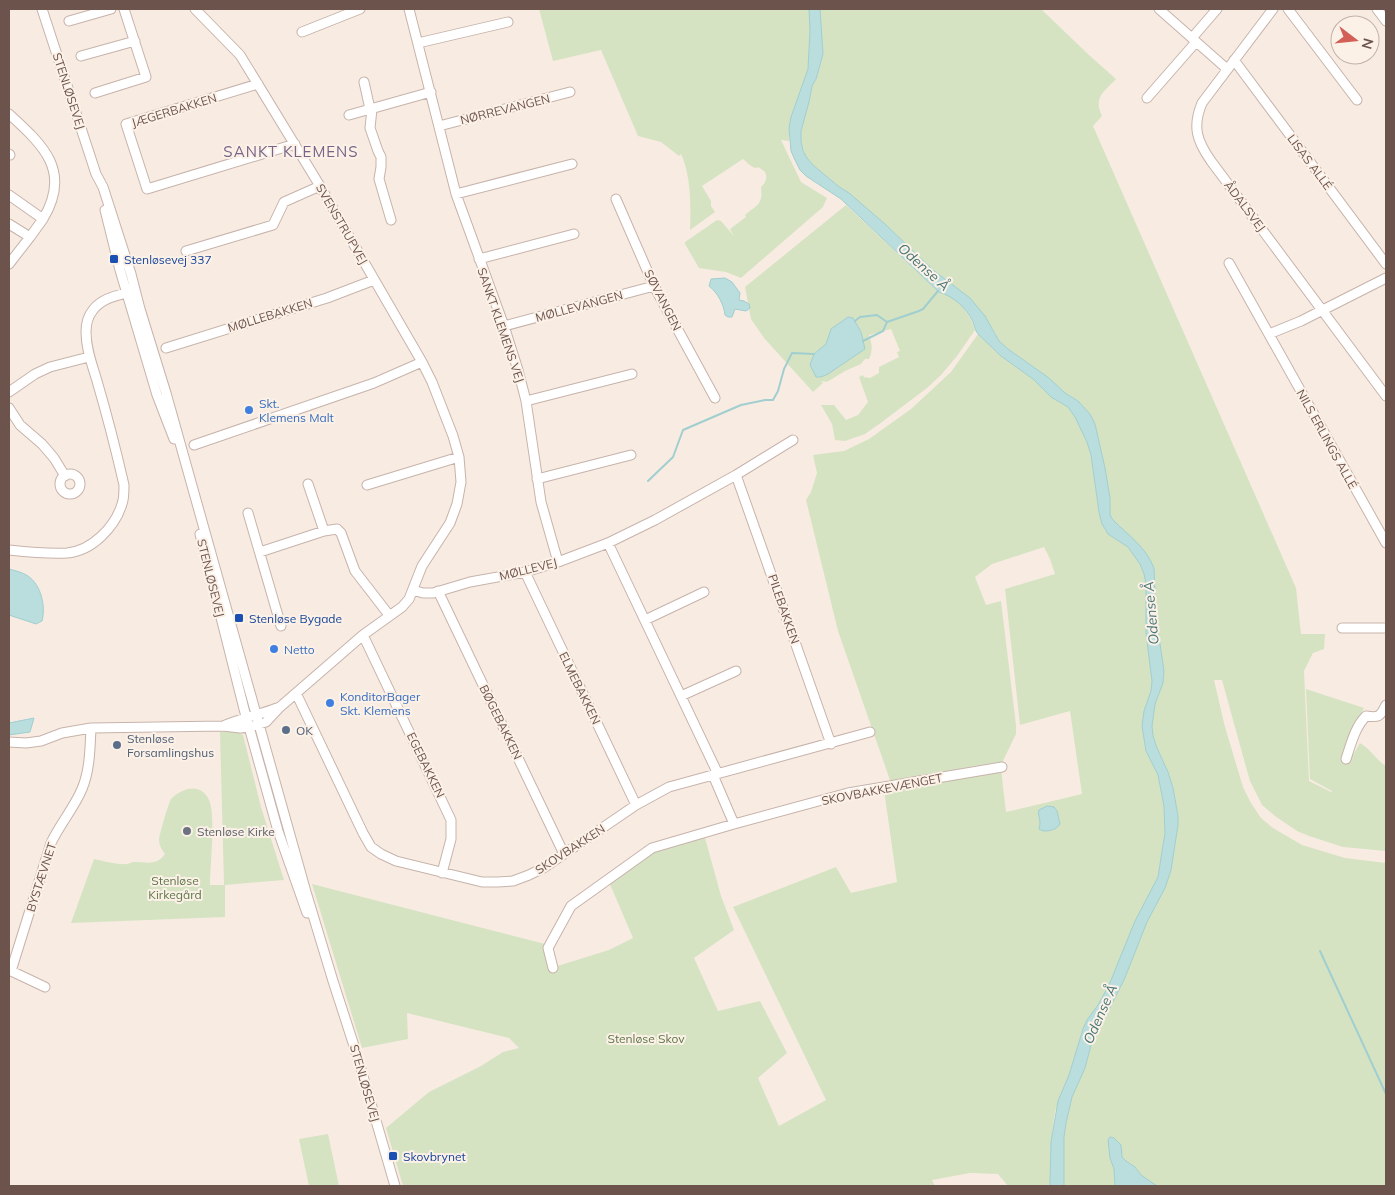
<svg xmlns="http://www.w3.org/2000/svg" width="1395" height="1195" viewBox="0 0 1395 1195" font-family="Mulish,sans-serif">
<rect width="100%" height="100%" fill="#f8ece2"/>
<path fill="#d5e3c3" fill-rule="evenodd" d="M 539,9 L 809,9 L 810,30 L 808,69 L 791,117 L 789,128 L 789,141 L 781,140 L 801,182 L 827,198 L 823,207 L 741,278 L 726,272 L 699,268 L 685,244 L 685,242 L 717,220 L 721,221 L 734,236 L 730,229 L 746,217 L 745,215 C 758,204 763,205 761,187 C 767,182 769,173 761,169 C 755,165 760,170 753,167 C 750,166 746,161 743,159 L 702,186 L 711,201 L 711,206 L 715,212 L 690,230 C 691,207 691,175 681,154 L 679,156 L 661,142 L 638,136 L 601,50 L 553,61 Z
M 820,9 L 1041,9 L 1089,55 L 1116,79 C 1104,92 1093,97 1102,116 L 1093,126 L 1296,588 L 1301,634 L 1325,634 L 1324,649 L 1313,653 L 1304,671 L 1309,781 L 1331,792 L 1332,791 L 1310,779 L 1306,689 L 1364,708 L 1349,737 L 1349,762 L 1360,743 C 1372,750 1375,759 1386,766 L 1386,851 L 1343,847 L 1309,836 L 1297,831 L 1275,816 L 1262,805 L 1250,781 L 1246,767 L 1222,680 L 1214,680 L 1225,727 L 1243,787 L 1251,803 L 1261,818 L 1273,828 L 1302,845 L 1345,858 L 1386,863 L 1386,1186 L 1157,1186 L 1141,1175 L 1135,1167 L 1126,1161 L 1122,1157 L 1121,1145 L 1110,1158 L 1114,1169 L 1115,1186 L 1064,1186 L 1064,1137 L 1066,1123 L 1072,1097 L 1085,1068 L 1091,1045 L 1124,980 L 1147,922 L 1165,888 L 1171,870 L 1178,825 L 1178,816 L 1173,788 L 1168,772 L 1157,748 L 1153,736 L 1152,726 L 1155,704 L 1163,683 L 1164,671 L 1156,617 L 1154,568 L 1113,520 L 1110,515 L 1110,498 L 1105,468 L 1095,424 L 1090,414 L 1078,401 L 1065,393 L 1049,378 L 1008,349 L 999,341 L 993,329 L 970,298 L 933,270 L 885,224 L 849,193 L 838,186 L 813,165 L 807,158 L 803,151 L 801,141 L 801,131 L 809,102 L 812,86 L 816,79 L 823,54 Z
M 846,205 L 939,292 C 944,294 950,295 954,299 C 963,305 972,319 975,330 L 957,356 L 941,375 L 927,388 L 882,422 L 865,434 L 845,441 L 835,440 L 832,424 L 821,405 L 834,405 L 846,420 L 858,415 L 868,402 L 859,377 L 863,375 L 864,377 L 870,378 L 879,373 L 879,367 L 899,357 L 897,352 L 900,351 L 891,329 L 869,335 C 872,344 873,351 869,359 L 865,359 L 861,364 L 845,371 L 827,382 L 821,381 L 823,383 L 813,392 L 764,338 L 751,319 L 745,287 ZM 848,317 L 853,318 L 861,332 L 865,349 L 814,354 L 826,344 L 841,323 Z
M 978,334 L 1001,356 L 1033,379 L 1051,397 L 1068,407 L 1075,417 L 1087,442 L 1091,455 L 1099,512 L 1105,530 L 1128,547 L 1140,564 L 1144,574 L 1146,584 L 1146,633 L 1152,681 L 1151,691 L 1142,726 L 1146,751 L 1158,775 L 1164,806 L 1165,834 L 1163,845 L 1158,877 L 1135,921 L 1109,985 L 1098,1005 L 1087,1020 L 1083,1029 L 1069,1075 L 1055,1111 L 1051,1142 L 1050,1186 L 1008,1186 L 998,1174 L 970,1173 L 932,1180 L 935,1186 L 403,1186 L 386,1128 L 429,1092 L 481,1066 L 503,1052 L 519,1048 L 509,1038 L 407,1013 L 408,1039 L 362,1048 L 312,884 L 545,944 L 551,968 L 609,950 L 633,938 L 609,882 L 653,850 L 704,834 L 721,896 L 734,930 L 694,958 L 718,1011 L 760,1001 L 787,1053 L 758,1078 L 779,1126 L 826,1100 L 733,907 L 836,867 L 851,893 L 897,882 L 884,790 L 1001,769 L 1006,812 L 1082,794 L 1070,711 L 1020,725 L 1005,589 L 1055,574 L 1050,559 L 1044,547 L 992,564 L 975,577 L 986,605 L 1001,601 L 1016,725 L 1016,734 L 1001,765 L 891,783 L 838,631 L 806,500 L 811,492 L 817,473 L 813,455 L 844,451 L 869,439 L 911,409 L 951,372 Z
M 220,732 L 237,732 L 243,735 L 261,807 L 284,880 L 225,885 L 225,917 L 71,923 L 94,859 C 104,861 117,865 127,864 C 131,863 131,862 135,862 C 148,862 156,866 165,854 C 162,850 159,845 159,840 C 159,835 169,802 171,799 C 182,788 201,782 209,800 C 216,815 210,866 210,885 L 224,885 Z
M 328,1134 L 339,1186 L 309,1186 L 299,1139 Z"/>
<path fill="#badede" stroke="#a1cecf" d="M 809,9 L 820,9 L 823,54 L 816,79 L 812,86 L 809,102 L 801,131 L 801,141 L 803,151 L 807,158 L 813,165 L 838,186 L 849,193 L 885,224 L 933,270 L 970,298 L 985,316 L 999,341 L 1008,349 L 1049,378 L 1065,393 L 1078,401 L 1090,414 L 1095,424 L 1105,468 L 1110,498 L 1110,515 L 1113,520 C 1128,535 1146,547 1154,568 L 1156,617 L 1164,671 L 1163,683 L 1155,704 L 1152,726 L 1153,736 L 1157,748 L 1168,772 L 1173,788 L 1178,816 L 1178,825 L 1171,870 L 1165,888 L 1147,922 L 1124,980 L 1091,1045 L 1085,1068 L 1072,1097 L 1066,1123 L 1064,1137 L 1064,1186 L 1050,1186 L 1050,1182 L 1051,1142 L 1058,1101 L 1069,1075 L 1083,1029 L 1087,1020 L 1098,1005 L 1109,985 L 1135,921 L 1158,877 L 1163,845 L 1165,834 L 1164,806 L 1158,775 L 1146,751 L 1142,726 L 1144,711 L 1151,691 L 1152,681 L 1146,633 L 1146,584 L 1144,574 L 1140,564 L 1128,547 L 1108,534 L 1102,524 L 1099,512 L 1091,455 L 1087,442 L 1075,417 L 1068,407 L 1051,397 L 1033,379 L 1001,356 L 978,334 C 975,330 975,327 973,322 C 966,307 954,297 939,292 L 841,199 L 806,176 L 800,170 L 795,160 L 791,151 L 789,128 L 791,117 L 808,69 L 810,30 Z
M 725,278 L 732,282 L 740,293 L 739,300 L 744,301 L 749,304 L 750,308 L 746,311 L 735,309 L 732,317 L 728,317 L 725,315 C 724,305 718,293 709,286 L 711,279 Z
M 848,317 L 853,318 L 861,332 L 865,349 L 828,374 L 821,377 L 816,377 L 810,365 L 814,354 L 826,344 L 831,329 Z
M 9,569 C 16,571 22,572 28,576 C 41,585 46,606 42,621 L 36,624 L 9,615 Z
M 34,718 L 30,732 L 9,735 L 9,723 Z
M 1047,806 L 1054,807 L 1057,811 L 1060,824 C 1056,830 1050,831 1043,831 L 1039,829 C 1042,820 1037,816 1039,810 Z
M 1110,1137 L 1114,1138 L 1121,1145 L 1122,1157 L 1126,1161 L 1135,1167 L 1141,1175 L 1157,1186 L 1115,1186 L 1114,1169 L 1110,1158 L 1108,1140 Z"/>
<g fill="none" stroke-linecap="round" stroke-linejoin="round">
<path stroke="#a1cecf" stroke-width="2" d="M 855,321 L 860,317 L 877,315 L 887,322 L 919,311 L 923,309 L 938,291
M 863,341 L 883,331 L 887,322
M 648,481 L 673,457 L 683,430 L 741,405 L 765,400 L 773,400 L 778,391 L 784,369 L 792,353 L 814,354
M 1320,951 L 1386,1094"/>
<defs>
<path id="minor" d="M 42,9 L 96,174 L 103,187 L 131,274 L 140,309 L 166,393 L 306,892 L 333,981 L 356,1052 L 395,1186
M 409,9 L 456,194 L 504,326 L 518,370 L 526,401 L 541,502 L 558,562
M 1159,9 L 1227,69
M 1273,9 L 1202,103 C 1192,127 1197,141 1211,161 L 1386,396
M 1288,9 L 1357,100
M 1377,9 L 1386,21
M 69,21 L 111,9
M 302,32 L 360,9
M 1192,38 L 1217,9
M 418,43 L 508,22
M 81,56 L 135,41
M 1234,60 L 1386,264
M 364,82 L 370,109
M 258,84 L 126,124 L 147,189 L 295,144
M 95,93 L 146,77 L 124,9
M 1147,98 L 1196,42
M 372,109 L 370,128 L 378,151 L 381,157 L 381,167 L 379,179 L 391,220
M 9,114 C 43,145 72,171 43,219
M 349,115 L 431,92
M 439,126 L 570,92
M 9,154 L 10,155
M 456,194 L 572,164
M 9,195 L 43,219 L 30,237 L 9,224
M 616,199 L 654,286 L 715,398
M 105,210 L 120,270 L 157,395 L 174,439
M 186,251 L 273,225 L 284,202 L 320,186
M 479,259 L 574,234
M 1229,263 L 1386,543
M 9,264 L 30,237
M 504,326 L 654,286
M 1269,334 L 1301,321 L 1386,278
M 166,348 L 327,298 L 374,280
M 9,392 L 35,374 L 50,367 L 89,357
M 526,401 L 632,374
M 9,408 L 20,425 L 42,444 L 54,458 L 65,476
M 194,445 L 374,383 L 422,362
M60 484a10 10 0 1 1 20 0a10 10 0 1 1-20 0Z
M 736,475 L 831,744
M 537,479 L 631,455
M 308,484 L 324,531
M 367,485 L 459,457
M 248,513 L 281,626
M 200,534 L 244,709 L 278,831 L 307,913
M 608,543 L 718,774
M 9,550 C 28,552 48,554 67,553 C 92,551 115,527 122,504 C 124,499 124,491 124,485 C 116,450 107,415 97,381 C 92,364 86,349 86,332 C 86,324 88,316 93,310 C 102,298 116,296 130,292
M 260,552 L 324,531 L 337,529 L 341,533 L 355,571 L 389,615
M 525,572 L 636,805
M 413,590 L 423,593 L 433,593 L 470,582 L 525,572 L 558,562 L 608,543 L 655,520 L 736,475 L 793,440
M 438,591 L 564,854
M 645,620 L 704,592
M 1342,628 L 1386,628
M 363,635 L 451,820 L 451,839 L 442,873
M 296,693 L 363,833 L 371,847 L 381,854 L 396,861 L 482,882 L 498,882 L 513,881 L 529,875 L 545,867 L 636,805 L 669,787 L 870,732
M 681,696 L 736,671
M 223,726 C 241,718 259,715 277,708
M 9,742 L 26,743 L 41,741 L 62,733 L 91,728 L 223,726 L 240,728 L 249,727 L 266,722 L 280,707 L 363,635 L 402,607 L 409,599 L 422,566 L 450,523 L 457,504 L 461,482 L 459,457 L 453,436 L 432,382 L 422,362 L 320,186 L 240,55 L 195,9
M 1346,759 C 1351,744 1355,727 1366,716 C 1380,718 1380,716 1386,705
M 713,775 L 734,824
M 553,968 L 548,948 L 571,906 L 652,848 L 734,824 L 848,793 L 1002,767
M 9,970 L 45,987
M 11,971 L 51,843 C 60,824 74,808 82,789 C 90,770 90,748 91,728"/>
</defs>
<use href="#minor" stroke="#c7b3ab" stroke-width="11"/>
<use href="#minor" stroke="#fff" stroke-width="9"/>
</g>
<g fill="#1a4fb4" stroke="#fcf1e7" stroke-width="2">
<rect x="109" y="254" width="10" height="10" rx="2.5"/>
<rect x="234" y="613" width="10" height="10" rx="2.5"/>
<rect x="388" y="1151" width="10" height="10" rx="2.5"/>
</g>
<g fill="#3f7fe0" stroke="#fcf1e7" stroke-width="2">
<circle cx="249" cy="410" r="5"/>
<circle cx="274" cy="649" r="5"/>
<circle cx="330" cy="703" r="5"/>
</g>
<g fill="#5c6f8a" stroke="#fcf1e7" stroke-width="2">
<circle cx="286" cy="730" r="5"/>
<circle cx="117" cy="745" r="5"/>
</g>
<circle fill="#6b7280" stroke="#fcf1e7" stroke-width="2" cx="187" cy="831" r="5"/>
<g text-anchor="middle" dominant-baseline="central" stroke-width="4" stroke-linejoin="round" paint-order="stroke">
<g font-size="12" fill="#6c534c" stroke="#fcf1e7">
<text transform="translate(69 91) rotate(72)">STENLØSEVEJ</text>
<text transform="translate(505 109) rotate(-14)">NØRREVANGEN</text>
<text transform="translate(174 110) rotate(-17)">JÆGERBAKKEN</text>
<text transform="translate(1310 162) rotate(53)">LISAS ALLÉ</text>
<text transform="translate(1245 206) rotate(53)">ÅDALSVEJ</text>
<text transform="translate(342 224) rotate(60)">SVENSTRUPVEJ</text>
<text transform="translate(663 300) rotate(63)">SØVANGEN</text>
<text transform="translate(579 306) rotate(-15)">MØLLEVANGEN</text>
<text transform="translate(270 315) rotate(-17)">MØLLEBAKKEN</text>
<text transform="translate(501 325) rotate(71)">SANKT KLEMENS VEJ</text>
<text transform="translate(1327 439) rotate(61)">NILS ERLINGS ALLÉ</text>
<text transform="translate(528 569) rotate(-14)">MØLLEVEJ</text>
<text transform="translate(211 578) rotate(76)">STENLØSEVEJ</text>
<text transform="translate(784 609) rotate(71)">PILEBAKKEN</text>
<text transform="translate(580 688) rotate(64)">ELMEBAKKEN</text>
<text transform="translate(501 722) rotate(64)">BØGEBAKKEN</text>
<text transform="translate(426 765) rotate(64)">EGEBAKKEN</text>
<text transform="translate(882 789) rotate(-11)">SKOVBAKKEVÆNGET</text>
<text transform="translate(570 849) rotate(-33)">SKOVBAKKEN</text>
<text transform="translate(41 877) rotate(-72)">BYSTÆVNET</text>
<text transform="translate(365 1083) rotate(74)">STENLØSEVEJ</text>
</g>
<g font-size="12" fill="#164399" stroke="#fcf1e7" text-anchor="start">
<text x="124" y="259">Stenløsevej 337</text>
<text x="249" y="618">Stenløse Bygade</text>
<text x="403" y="1156">Skovbrynet</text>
</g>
<g font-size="12" fill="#366cbe" stroke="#fcf1e7" text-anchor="start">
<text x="259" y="403">Skt.<tspan x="259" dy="14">Klemens Malt</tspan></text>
<text x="284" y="649">Netto</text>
<text x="340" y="696">KonditorBager<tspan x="340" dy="14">Skt. Klemens</tspan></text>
</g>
<g font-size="12" fill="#4e5e75" stroke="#fcf1e7" text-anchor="start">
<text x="296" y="730">OK</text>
<text x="127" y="738">Stenløse<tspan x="127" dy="14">Forsamlingshus</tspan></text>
</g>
<g font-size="12" fill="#5b616d" stroke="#fcf1e7" text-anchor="start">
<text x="197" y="831">Stenløse Kirke</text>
</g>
<g font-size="12" fill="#5d7649" stroke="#fcf1e7">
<text x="175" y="880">Stenløse<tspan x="175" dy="14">Kirkegård</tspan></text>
<text x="646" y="1038">Stenløse Skov</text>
</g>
<g font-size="14" font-style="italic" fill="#467677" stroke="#fcf1e7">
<text transform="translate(924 267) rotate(42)">Odense Å</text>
<text transform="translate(1151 613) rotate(-95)">Odense Å</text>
<text transform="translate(1100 1014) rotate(-66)">Odense Å</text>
</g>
<g font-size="15" letter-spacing="1" fill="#776488" stroke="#fcf1e7">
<text x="291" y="151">SANKT KLEMENS</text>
</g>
</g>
<rect width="1395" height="1195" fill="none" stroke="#6c534c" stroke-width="20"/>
<g transform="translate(1355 40) rotate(106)"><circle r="24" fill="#fcf1e7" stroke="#c2b2a9"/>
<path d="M0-4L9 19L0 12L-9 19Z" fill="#d26057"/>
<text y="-8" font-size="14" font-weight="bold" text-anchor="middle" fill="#6c534c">N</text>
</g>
</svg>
